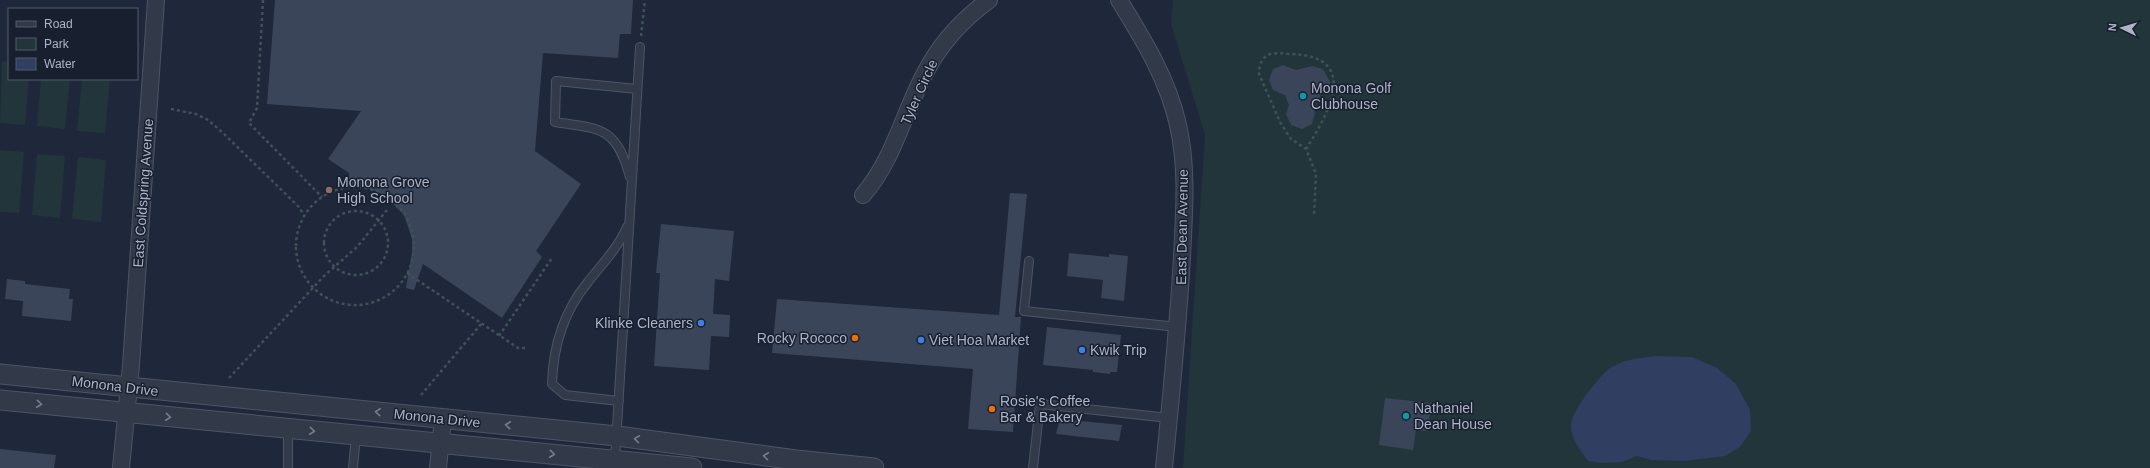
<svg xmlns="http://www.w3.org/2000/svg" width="2150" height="468" viewBox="0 0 2150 468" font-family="Arial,sans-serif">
<rect width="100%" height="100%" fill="#1f273a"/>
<path fill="#21353b" d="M 1173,0 L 2150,0 L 2150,468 L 1183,468 L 1205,135 L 1171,24 Z
M 2,61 L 9,62 L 9,79 L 29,79 L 25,125 L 0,123 Z
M 41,79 L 70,79 L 65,129 L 37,126 Z
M 82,79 L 110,79 L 105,133 L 77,131 Z
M 0,150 L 24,152 L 19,213 L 0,212 Z
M 37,154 L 65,156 L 60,218 L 32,215 Z
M 78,157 L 106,160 L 101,222 L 72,219 Z"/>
<path fill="#2f3e61" d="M 1656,356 L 1692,357 L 1717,368 L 1736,384 L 1750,410 L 1751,431 L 1740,447 L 1725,456 L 1684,461 L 1651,460 L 1637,456 L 1622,462 L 1601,463 L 1588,461 C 1580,450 1571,439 1571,425 C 1571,412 1598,378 1609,369 C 1623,359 1640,358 1656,356 Z"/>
<path fill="#3a455a" d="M 275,0 L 633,0 L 631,34 L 620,34 L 618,58 L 543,53 L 535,151 L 581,184 L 536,251 L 542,257 L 502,318 L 423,264 L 414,290 L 406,288 L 412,252 L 412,239 L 404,215 L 384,195 L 370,189 L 349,187 L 349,173 L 328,159 L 361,111 L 267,104 Z
M 1283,65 L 1296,70 L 1312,66 L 1323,69 L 1331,84 L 1324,87 L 1320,97 L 1311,103 L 1315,113 L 1312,124 L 1302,129 L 1291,125 L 1286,114 L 1289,105 L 1285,95 L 1273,90 L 1269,80 L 1273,69 Z
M 1010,193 L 1027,194 L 1015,317 L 1021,317 L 1013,432 L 968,429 L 973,369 L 772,353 L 777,299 L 999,315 Z
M 661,224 L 734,231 L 729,281 L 715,279 L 713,314 L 730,315 L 729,337 L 711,336 L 709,370 L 654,366 L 660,273 L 656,273 Z
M 1069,253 L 1109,257 L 1109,254 L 1128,256 L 1124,301 L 1101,298 L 1103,280 L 1067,276 Z
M 7,279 L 25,281 L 25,284 L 70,289 L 69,299 L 73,299 L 71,321 L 22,316 L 23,301 L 5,299 Z
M 1047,327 L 1121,335 L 1117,372 L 1110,372 L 1110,374 L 1093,372 L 1093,370 L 1043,365 Z
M 1385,398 L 1431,403 L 1428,431 L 1416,430 L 1413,450 L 1379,445 Z
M 1060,419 L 1122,425 L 1119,441 L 1056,434 Z
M 0,449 L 56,455 L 54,468 L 0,468 Z"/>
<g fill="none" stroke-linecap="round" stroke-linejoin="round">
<defs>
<path id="service" d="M 630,177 C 616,127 602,129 555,122 L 556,81 L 637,89
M 1029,261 L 1024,311 L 1178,327
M 619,401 L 565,395 L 552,384 C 553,347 564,311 588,282 C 602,264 618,248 627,227
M 615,460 L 640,47
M 288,468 L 288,429
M 353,468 L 356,435
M 1033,468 L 1040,404 L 1169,418"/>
<path id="minor" d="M 1119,0 C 1143,39 1168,79 1178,125 C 1188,168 1184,214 1182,257 C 1178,328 1171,398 1164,468
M 863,195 C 894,159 903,114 925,73 C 940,44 963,19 989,0
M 121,468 L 131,365 L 156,0
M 438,468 L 443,419"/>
<path id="tertiary" d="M 0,374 L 617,436 L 796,460 L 874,468
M 0,400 L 692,468"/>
</defs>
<use href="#service" stroke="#4d5465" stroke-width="10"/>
<use href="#minor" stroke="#4d5465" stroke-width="18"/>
<use href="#tertiary" stroke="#4d5465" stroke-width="21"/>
<path stroke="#3e5258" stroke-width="2.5" stroke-dasharray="3 3" stroke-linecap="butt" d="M 263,0 L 257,108 L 249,123 L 322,197
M 641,36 L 645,0
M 171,109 L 196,114 L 208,120 L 223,133 L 300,208 L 304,216
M 1306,149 C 1329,113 1361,56 1291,54 C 1283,54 1271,51 1265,57 C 1260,61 1259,68 1259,74 L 1280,122 L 1291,139 L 1306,149 L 1316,174 L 1314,215
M296 246a59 59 0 1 1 118 0a59 59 0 1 1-118 0Z
M324 243a32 32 0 1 1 64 0a32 32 0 1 1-64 0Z
M 407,273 L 518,348 L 528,348
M 499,336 L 552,258
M 229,378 L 324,276 L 357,247 L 387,210
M 421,395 L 482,323"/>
<use href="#service" stroke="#323a4a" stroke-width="8"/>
<use href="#minor" stroke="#323a4a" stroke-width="16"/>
<use href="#tertiary" stroke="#323a4a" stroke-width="19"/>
</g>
<defs><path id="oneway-chevron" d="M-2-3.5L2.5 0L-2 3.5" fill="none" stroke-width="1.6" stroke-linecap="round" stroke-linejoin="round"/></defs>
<g stroke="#767d8f">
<use href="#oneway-chevron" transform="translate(39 404) rotate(6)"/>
<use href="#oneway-chevron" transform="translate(378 412) rotate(-175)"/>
<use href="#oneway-chevron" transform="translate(168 417) rotate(6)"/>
<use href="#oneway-chevron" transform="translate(508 425) rotate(-174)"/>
<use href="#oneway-chevron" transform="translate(312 431) rotate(6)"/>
<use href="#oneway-chevron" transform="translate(637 439) rotate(-172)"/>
<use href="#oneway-chevron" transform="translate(552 454) rotate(6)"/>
<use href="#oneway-chevron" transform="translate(766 456) rotate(-173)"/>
</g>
<g fill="#0f9aa8" stroke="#181f2f" stroke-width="1.5">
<circle cx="1303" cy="96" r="4"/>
<circle cx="1406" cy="416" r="4"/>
</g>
<circle fill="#8d6e63" stroke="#181f2f" stroke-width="1.5" cx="329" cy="190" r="4"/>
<g fill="#3f7fe0" stroke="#181f2f" stroke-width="1.5">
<circle cx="701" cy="323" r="4"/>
<circle cx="921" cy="340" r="4"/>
<circle cx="1082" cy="350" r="4"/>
</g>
<g fill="#e8710a" stroke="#181f2f" stroke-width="1.5">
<circle cx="855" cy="338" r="4"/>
<circle cx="992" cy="409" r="4"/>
</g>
<g text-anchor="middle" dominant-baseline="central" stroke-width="3" stroke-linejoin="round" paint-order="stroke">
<g font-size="14" fill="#adb4c7" stroke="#181f2f" text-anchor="start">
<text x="1311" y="88">Monona Golf<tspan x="1311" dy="16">Clubhouse</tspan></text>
<text x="337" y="182">Monona Grove<tspan x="337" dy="16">High School</tspan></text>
<text x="693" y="323" text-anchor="end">Klinke Cleaners</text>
<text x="847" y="338" text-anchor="end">Rocky Rococo</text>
<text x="929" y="340">Viet Hoa Market</text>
<text x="1090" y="350">Kwik Trip</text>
<text x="1000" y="401">Rosie's Coffee<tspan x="1000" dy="16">Bar &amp; Bakery</tspan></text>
<text x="1414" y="408">Nathaniel<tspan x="1414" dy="16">Dean House</tspan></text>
</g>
<g font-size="14" fill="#adb4c7" stroke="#181f2f">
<text transform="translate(919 92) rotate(-66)">Tyler Circle</text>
<text transform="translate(143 193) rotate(-86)">East Coldspring Avenue</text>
<text transform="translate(1182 227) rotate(-89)">East Dean Avenue</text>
<text transform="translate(115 386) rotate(7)">Monona Drive</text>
<text transform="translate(437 418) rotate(6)">Monona Drive</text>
</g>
</g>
<rect x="8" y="8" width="130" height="72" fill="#181f2f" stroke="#545b6c"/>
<rect x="16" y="21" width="20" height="6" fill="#323a4a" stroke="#545b6c"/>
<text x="44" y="28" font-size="12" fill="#adb4c7">Road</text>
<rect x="16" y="38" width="20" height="12" fill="#21353b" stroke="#545b6c"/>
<text x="44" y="48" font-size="12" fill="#adb4c7">Park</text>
<rect x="16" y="58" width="20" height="12" fill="#2f3e61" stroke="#545b6c"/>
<text x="44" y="68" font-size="12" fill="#adb4c7">Water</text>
<g transform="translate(2122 28) rotate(275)" stroke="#181f2f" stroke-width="3" paint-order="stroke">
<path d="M0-3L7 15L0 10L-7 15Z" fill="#adb4c7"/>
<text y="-6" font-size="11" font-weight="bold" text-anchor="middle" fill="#adb4c7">N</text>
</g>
</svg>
